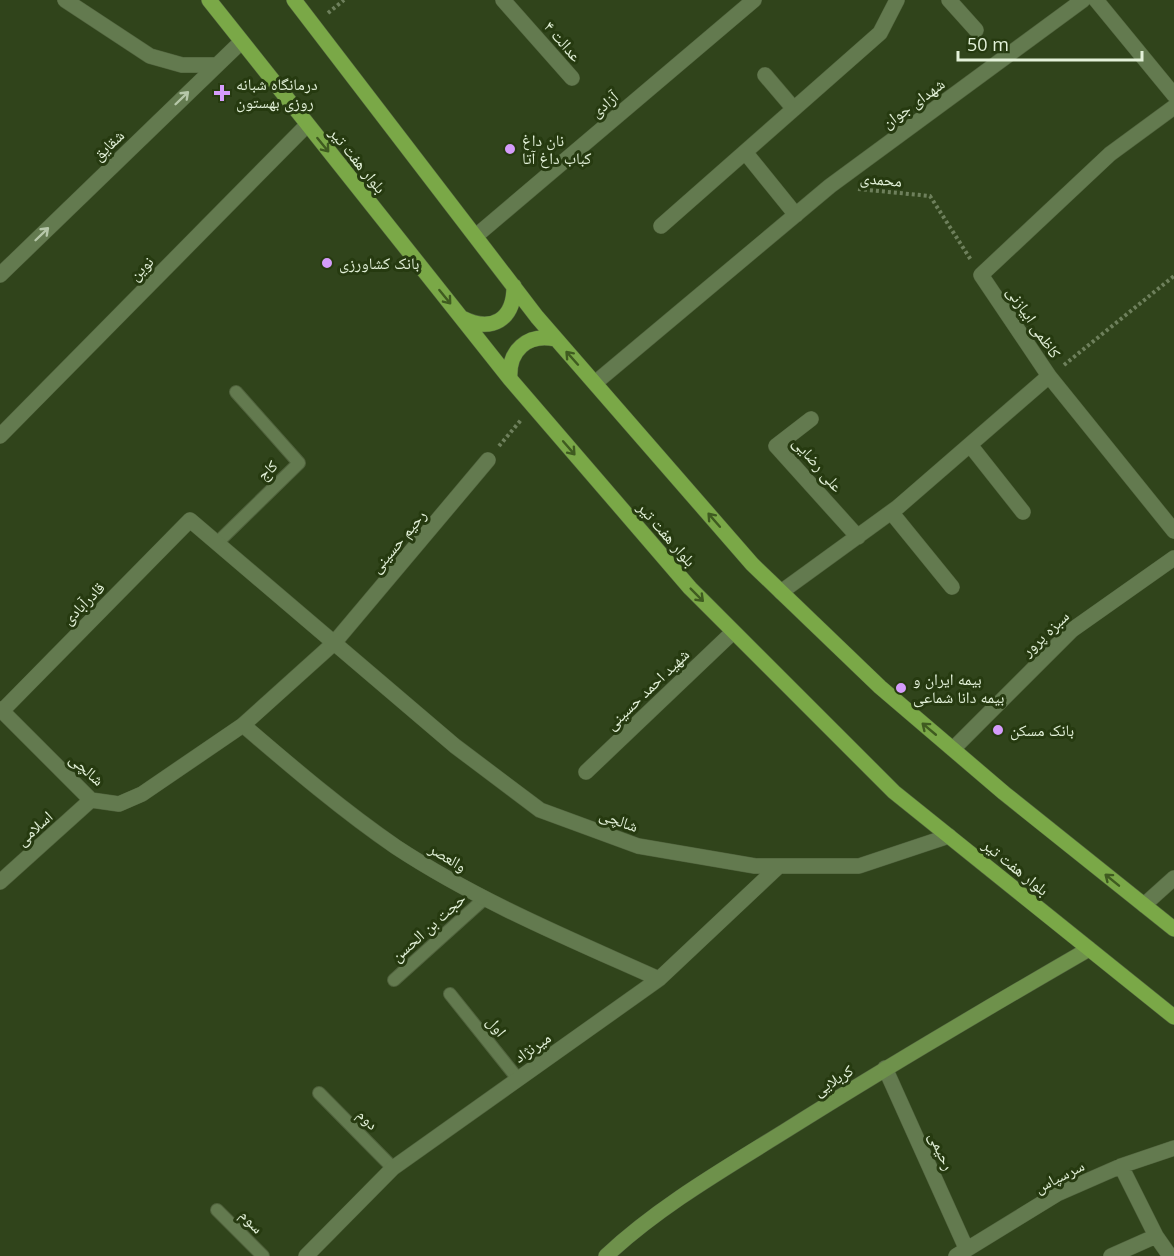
<svg xmlns="http://www.w3.org/2000/svg" width="1174" height="1256" viewBox="0 0 1174 1256" font-family="'Open Sans','Noto Naskh Arabic',sans-serif">
<rect width="100%" height="100%" fill="#30441b"/>
<g fill="none" stroke-linecap="round" stroke-linejoin="round">
<defs>
<path id="lane" d="M 217,543 L 299,463 L 236,392
M 394,980 L 484,899
M 450,994 L 518,1079
M 319,1093 L 393,1168
M 217,1210 L 263,1256"/>
<path id="street" d="M 65,0 L 150,56 L 182,65 L 217,65
M 503,0 L 572,78
M 949,0 L 976,30
M 1096,0 L 1174,95
M 765,75 L 794,109
M 745,152 L 796,215
M 661,226 L 880,33 L 897,0
M 477,235 L 754,0
M 0,275 L 241,42
M 1049,376 L 1174,531
M 595,383 L 830,186 L 1083,0
M 811,419 L 776,446 L 858,537
M 0,436 L 307,125
M 970,445 L 1023,512
M 891,512 L 952,587
M 781,592 L 898,507 L 1049,376 L 981,275 L 1110,154 L 1174,107
M 0,709 L 91,800 L 119,804 L 142,794 L 243,725 L 334,643 L 488,460
M 2,711 L 190,520 L 455,746 L 540,810 L 638,846 L 755,866 L 859,866 L 949,836
M 243,725 C 292,767 342,810 396,847 C 478,901 570,939 659,979
M 953,749 L 1072,630 L 1174,558
M 586,772 L 733,632
M 0,882 L 91,800
M 1144,905 L 1174,878
M 885,1068 L 966,1248
M 1121,1166 L 1156,1236 L 1170,1256
M 306,1256 L 393,1168 L 659,979 L 779,866
M 956,1256 L 1057,1194 L 1121,1166 L 1174,1148
M 1111,1256 L 1156,1236"/>
<path id="secondary" d="M 606,1256 C 658,1207 724,1169 785,1131 C 885,1068 987,1008 1089,949"/>
<path id="primary" d="M 209,0 L 510,379 L 690,588 L 894,792 L 1174,1017
M 294,0 L 537,317 L 752,564 L 880,687 L 1004,793 L 1174,929
M 462,318 C 492,333 514,320 514,286
M 510,379 C 508,351 527,333 555,339"/>
</defs>
<use href="#lane" stroke="#50623d" stroke-width="14"/>
<use href="#street" stroke="#50623d" stroke-width="16"/>
<use href="#secondary" stroke="#50623d" stroke-width="16"/>
<use href="#primary" stroke="#50623d" stroke-width="16"/>
<path stroke="#6e805c" stroke-width="4" stroke-dasharray="3 3" stroke-linecap="butt" d="M 328,13 L 344,0
M 858,189 L 930,196 L 971,260
M 1064,365 L 1174,276
M 499,446 L 521,420"/>
<use href="#lane" stroke="#637a4f" stroke-width="12"/>
<use href="#street" stroke="#637a4f" stroke-width="15"/>
<use href="#secondary" stroke="#6e914b" stroke-width="15"/>
<use href="#primary" stroke="#7aa847" stroke-width="15"/>
</g>
<defs><path id="oneway-shaft" d="M-6 0H5M1.5-3L5.5 0L1.5 3" fill="none" stroke-width="1.6" stroke-linecap="round" stroke-linejoin="round" transform="scale(1.5)"/></defs>
<g stroke="#b6c7a9">
<use href="#oneway-shaft" transform="translate(182 98) rotate(-44)"/>
<use href="#oneway-shaft" transform="translate(42 234) rotate(-44)"/>
</g>
<g stroke="#3f5b20">
<use href="#oneway-shaft" transform="translate(323 145) rotate(51)"/>
<use href="#oneway-shaft" transform="translate(445 297) rotate(51)"/>
<use href="#oneway-shaft" transform="translate(572 358) rotate(-132)"/>
<use href="#oneway-shaft" transform="translate(569 448) rotate(49)"/>
<use href="#oneway-shaft" transform="translate(714 520) rotate(-131)"/>
<use href="#oneway-shaft" transform="translate(697 595) rotate(45)"/>
<use href="#oneway-shaft" transform="translate(929 729) rotate(-140)"/>
<use href="#oneway-shaft" transform="translate(1112 880) rotate(-141)"/>
</g>
<g fill="#d59cfb" stroke="#263a10" stroke-width="2">
<path d="M219 84h6v6h6v6h-6v6h-6v-6h-6v-6h6z"/>
<circle cx="510" cy="149" r="6"/>
<circle cx="327" cy="263" r="6"/>
<circle cx="901" cy="688" r="6"/>
<circle cx="998" cy="730" r="6"/>
</g>
<g text-anchor="middle" dominant-baseline="central" stroke-width="6" stroke-linejoin="round" paint-order="stroke">
<g font-size="16" fill="#e3f1d9" stroke="#263a10">
<text transform="translate(563 41) rotate(49)">عدالت ۴</text>
<text transform="translate(913 103) rotate(-36)">شهدای جوان</text>
<text transform="translate(604 104) rotate(-40)">آزادی</text>
<text transform="translate(108 145) rotate(-44)">شقایق</text>
<text transform="translate(358 160) rotate(51)">بلوار هفت تیر</text>
<text transform="translate(881 179) rotate(5)">محمدی</text>
<text transform="translate(141 268) rotate(-45)">نوین</text>
<text transform="translate(1034 322) rotate(56)">کاظمی ابیازنی</text>
<text transform="translate(818 464) rotate(49)">علی رضایی</text>
<text transform="translate(267 470) rotate(-44)">کاج</text>
<text transform="translate(667 534) rotate(49)">بلوار هفت تیر</text>
<text transform="translate(398 541) rotate(-50)">رحیم حسینی</text>
<text transform="translate(83 603) rotate(-45)">قادرآبادی</text>
<text transform="translate(1045 633) rotate(-43)">سبزه پرور</text>
<text transform="translate(647 689) rotate(-44)">شهید احمد حسینی</text>
<text transform="translate(87 769) rotate(42)">شالچی</text>
<text transform="translate(619 820) rotate(20)">شالچی</text>
<text transform="translate(34 828) rotate(-42)">اسلامی</text>
<text transform="translate(448 857) rotate(31)">والعصر</text>
<text transform="translate(1016 867) rotate(39)">بلوار هفت تیر</text>
<text transform="translate(428 927) rotate(-42)">حجت بن الحسن</text>
<text transform="translate(497 1026) rotate(52)">اول</text>
<text transform="translate(532 1047) rotate(-35)">میرنژاد</text>
<text transform="translate(833 1080) rotate(-32)">کربلایی</text>
<text transform="translate(368 1119) rotate(45)">دوم</text>
<text transform="translate(942 1151) rotate(66)">رحیمی</text>
<text transform="translate(1059 1176) rotate(-27)">سرسپاس</text>
<text transform="translate(252 1221) rotate(46)">سوم</text>
</g>
<g font-size="16" fill="#e3f1d9" stroke="#263a10" text-anchor="start">
<text x="236" y="84">درمانگاه شبانه<tspan x="236" dy="18">روزی بهستون</tspan></text>
<text x="522" y="140">نان داغ<tspan x="522" dy="18">کباب داغ آتا</tspan></text>
<text x="339" y="263">بانک کشاورزی</text>
<text x="913" y="679">بیمه ایران و<tspan x="913" dy="18">بیمه دانا شماعی</tspan></text>
<text x="1010" y="730">بانک مسکن</text>
</g>
</g>
<path d="M958 51v9h184v-9" fill="none" stroke="#e3f1d9" stroke-width="3"/>
<text x="967" y="51" font-size="18" fill="#e3f1d9" stroke="#263a10" stroke-width="4.5" paint-order="stroke">50 m</text>
</svg>
